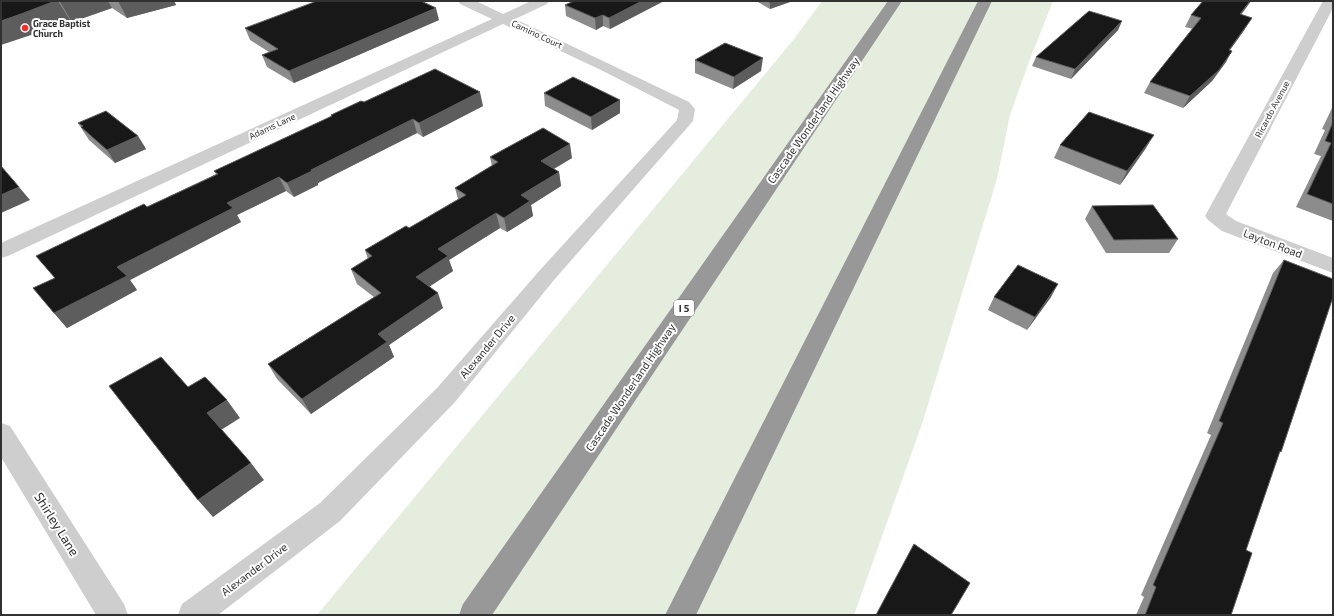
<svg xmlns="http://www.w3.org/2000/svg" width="1334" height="616" viewBox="0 0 1334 616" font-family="'Exo 2',sans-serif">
<rect width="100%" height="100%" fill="#fff"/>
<path fill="#e5eede" d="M 822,1 L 1053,1 L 1030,59 L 1010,115 L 997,179 L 922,424 L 854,615 L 317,615 L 794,39 Z"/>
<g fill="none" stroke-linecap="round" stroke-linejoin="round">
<path fill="#cecece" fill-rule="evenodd" d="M 458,1 L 476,1 L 503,14 L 531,1 L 549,1 L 547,4 L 515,19 L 689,102 L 695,109 L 693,121 L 554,280 L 455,402 L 340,521 L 218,615 L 178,615 L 182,604 L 320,503 L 437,388 L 540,270 L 677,120 L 679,110 L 603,71 L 503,24 L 8,256 L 1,258 L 1,243 L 492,19 L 460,4 Z
M 1323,1 L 1333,1 L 1333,8 L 1226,214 L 1236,221 L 1333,258 L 1333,273 L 1222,231 L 1208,220 L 1205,216 Z
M 1,423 L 10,426 L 124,604 L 128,615 L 96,615 L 1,457 Z"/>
<path fill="#989898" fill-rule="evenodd" d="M 888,1 L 902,1 L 492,615 L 459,615 L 463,604 Z
M 978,1 L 992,1 L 696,615 L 665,615 Z"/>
</g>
<path fill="#8c8c8c" d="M 1,1 L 174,1 L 176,5 L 127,18 L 112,8 L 72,22 L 70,20 L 34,34 Z
M 574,1 L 664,1 L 610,29 L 603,26 L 596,30 L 566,16 L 565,5 Z
M 756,1 L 790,1 L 790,2 L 770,9 Z
M 1203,1 L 1251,1 L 1241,15 L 1245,29 L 1230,50 L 1226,62 L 1212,81 L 1183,108 L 1144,93 L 1150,82 L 1193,29 L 1185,27 L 1191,15 Z
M 439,20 L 294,83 L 267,67 L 262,55 L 269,52 L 250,40 L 245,28 Z
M 1122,21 L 1118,30 L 1071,79 L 1032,66 L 1036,57 Z
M 695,60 L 761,71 L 733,89 L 695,73 Z
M 544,93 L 620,100 L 620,113 L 592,130 L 545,106 Z
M 364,102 L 483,106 L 423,137 L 417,133 L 318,183 L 318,185 L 294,197 L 286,191 L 237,215 L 241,222 L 130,280 L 137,290 L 67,328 L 54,313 L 55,278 L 147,207 L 216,174 L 214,171 L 331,117 L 331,115 Z
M 1333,106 L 1333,221 L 1296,207 L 1321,156 L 1314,154 L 1325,130 L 1322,129 Z
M 78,123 L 138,136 L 146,149 L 115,163 L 89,140 Z
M 1060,145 L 1146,148 L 1120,185 L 1054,158 Z
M 490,157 L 572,158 L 554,169 L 559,172 L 561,186 L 531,205 L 533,216 L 507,232 L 500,228 L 449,260 L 453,271 L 429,287 L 443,308 L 389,345 L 394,357 L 311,414 L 277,379 L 268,364 L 374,297 L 357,284 L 351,269 L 368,259 L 365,250 L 409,228 L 458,199 L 455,188 L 492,166 Z
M 1092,206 L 1178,239 L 1169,253 L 1106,253 L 1085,219 Z
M 1284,260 L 1281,452 L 1279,453 L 1246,550 L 1231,615 L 1136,615 L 1144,597 L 1141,595 L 1211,435 L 1207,433 L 1273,273 Z
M 994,297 L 1051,297 L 1027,330 L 988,310 Z"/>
<path fill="#5d5d5d" d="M 55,1 L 58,1 L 70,20 L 34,34 L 1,45 L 1,21 Z
M 63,1 L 108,1 L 112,8 L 72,22 L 60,2 Z
M 118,1 L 174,1 L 176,5 L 127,18 Z
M 642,1 L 664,1 L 610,29 L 609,18 Z
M 775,1 L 790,1 L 790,2 L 770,9 L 770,3 Z
M 1250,1 L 1251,1 L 1233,25 L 1240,14 Z
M 436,8 L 439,20 L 294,83 L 289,71 Z
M 603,15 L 603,26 L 596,30 L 595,18 Z
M 1252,18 L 1245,29 L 1222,61 L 1229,50 Z
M 1122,21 L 1118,30 L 1071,79 L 1075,69 Z
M 1232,51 L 1226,62 L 1212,81 L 1183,108 L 1190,96 Z
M 763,58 L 761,71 L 733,89 L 734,77 Z
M 480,92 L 483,106 L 423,137 L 419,123 Z
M 620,100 L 620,113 L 592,130 L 591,117 Z
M 413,119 L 417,133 L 318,183 L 318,185 L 294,197 L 287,183 L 311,170 Z
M 1154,135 L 1146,148 L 1120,185 L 1127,171 Z
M 138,136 L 146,149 L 115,163 L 107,150 Z
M 570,144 L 572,158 L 543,175 L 541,161 Z
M 559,172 L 561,186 L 531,205 L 533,216 L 507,232 L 504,218 L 521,195 Z
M 279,177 L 286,191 L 237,215 L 241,222 L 130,280 L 137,290 L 67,328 L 54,313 L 117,267 L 227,203 Z
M 19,187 L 30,200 L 1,213 L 1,195 Z
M 496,213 L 500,228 L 449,260 L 453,271 L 421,292 L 416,277 L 438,249 Z
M 1058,284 L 1051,297 L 1027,330 L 1035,317 Z
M 438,293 L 443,308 L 389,345 L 394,357 L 311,414 L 302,399 L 378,334 Z
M 227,400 L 240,418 L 221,430 L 207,413 Z
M 251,463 L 264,480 L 213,517 L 198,500 Z"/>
<path fill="#181818" stroke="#5d5d5d" d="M 1,1 L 55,1 L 21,14 L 1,21 Z
M 317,1 L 421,1 L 436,8 L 289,71 L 262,55 L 278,49 L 245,28 Z
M 574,1 L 642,1 L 609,18 L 603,15 L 595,18 L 565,5 Z
M 768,1 L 775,1 L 770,3 Z
M 1203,1 L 1250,1 L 1240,14 L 1252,18 L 1229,50 L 1232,51 L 1219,70 L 1190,96 L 1150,82 L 1201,18 L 1191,15 Z
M 1089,11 L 1122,21 L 1075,69 L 1036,57 Z
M 725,43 L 763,58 L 734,77 L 695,60 Z
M 435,69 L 480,92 L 419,123 L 413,119 L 311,170 L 312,171 L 287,183 L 279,177 L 227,203 L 233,208 L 117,267 L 127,276 L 54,313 L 33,288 L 55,278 L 36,256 L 144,204 L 147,207 L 218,174 L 214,171 L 332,116 L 331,115 L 361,101 L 364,102 Z
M 573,77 L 620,100 L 591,117 L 544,93 Z
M 106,111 L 138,136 L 107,150 L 81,127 L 83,126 L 78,123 Z
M 1089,112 L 1154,135 L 1127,171 L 1060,145 Z
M 1333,122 L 1333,204 L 1307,194 L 1331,143 L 1325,141 Z
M 543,128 L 570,144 L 541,161 L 559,172 L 521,195 L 530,201 L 504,218 L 496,213 L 438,249 L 448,256 L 416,277 L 438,293 L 378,334 L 387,342 L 302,399 L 268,364 L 381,293 L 351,269 L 372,256 L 365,250 L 406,226 L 409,228 L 466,195 L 455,188 L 498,162 L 490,157 Z
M 1,166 L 19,187 L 1,195 Z
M 1153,205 L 1178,239 L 1114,240 L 1092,206 Z
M 1284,260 L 1333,279 L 1333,297 L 1281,452 L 1280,451 L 1246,550 L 1252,553 L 1231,615 L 1145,615 L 1156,587 L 1153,585 L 1223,423 L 1219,421 Z
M 1018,265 L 1058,284 L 1035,317 L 994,297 Z
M 161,357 L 188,387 L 205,377 L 227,400 L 207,413 L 251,463 L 198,500 L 109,386 Z
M 914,544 L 970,583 L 951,615 L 876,615 Z"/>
<circle fill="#f32d28" stroke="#fff" stroke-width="1.5" cx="25" cy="28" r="4"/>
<g text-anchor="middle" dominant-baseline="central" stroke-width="4" stroke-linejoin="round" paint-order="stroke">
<g font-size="9" font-weight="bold" fill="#313131" stroke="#fff" text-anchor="start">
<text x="33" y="23">Grace Baptist<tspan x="33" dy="10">Church</tspan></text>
</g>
<g font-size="9" fill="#313131" stroke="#fff">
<text transform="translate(537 34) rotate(25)">Camino Court</text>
<text transform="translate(1272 109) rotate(-62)">Ricardo Avenue</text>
<text transform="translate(272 126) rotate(-25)">Adams Lane</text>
</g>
<rect fill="#fff" stroke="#6f6f6f" stroke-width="1" x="674" y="300" width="20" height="16" rx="3"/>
<g font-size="10" font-weight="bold" fill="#313131">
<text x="684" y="308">I 5</text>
</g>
<g font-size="11" fill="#313131" stroke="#fff">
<text transform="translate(813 120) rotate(-55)">Cascade Wonderland Highway</text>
<text transform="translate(1273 243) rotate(21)">Layton Road</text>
<text transform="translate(487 346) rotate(-50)">Alexander Drive</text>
<text transform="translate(630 387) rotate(-56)">Cascade Wonderland Highway</text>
<text transform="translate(254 569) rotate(-37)">Alexander Drive</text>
</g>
<g font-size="13" fill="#313131" stroke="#fff">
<text transform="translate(57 524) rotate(58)">Shirley Lane</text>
</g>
</g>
<rect width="1334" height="616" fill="none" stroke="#313131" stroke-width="4"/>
</svg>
